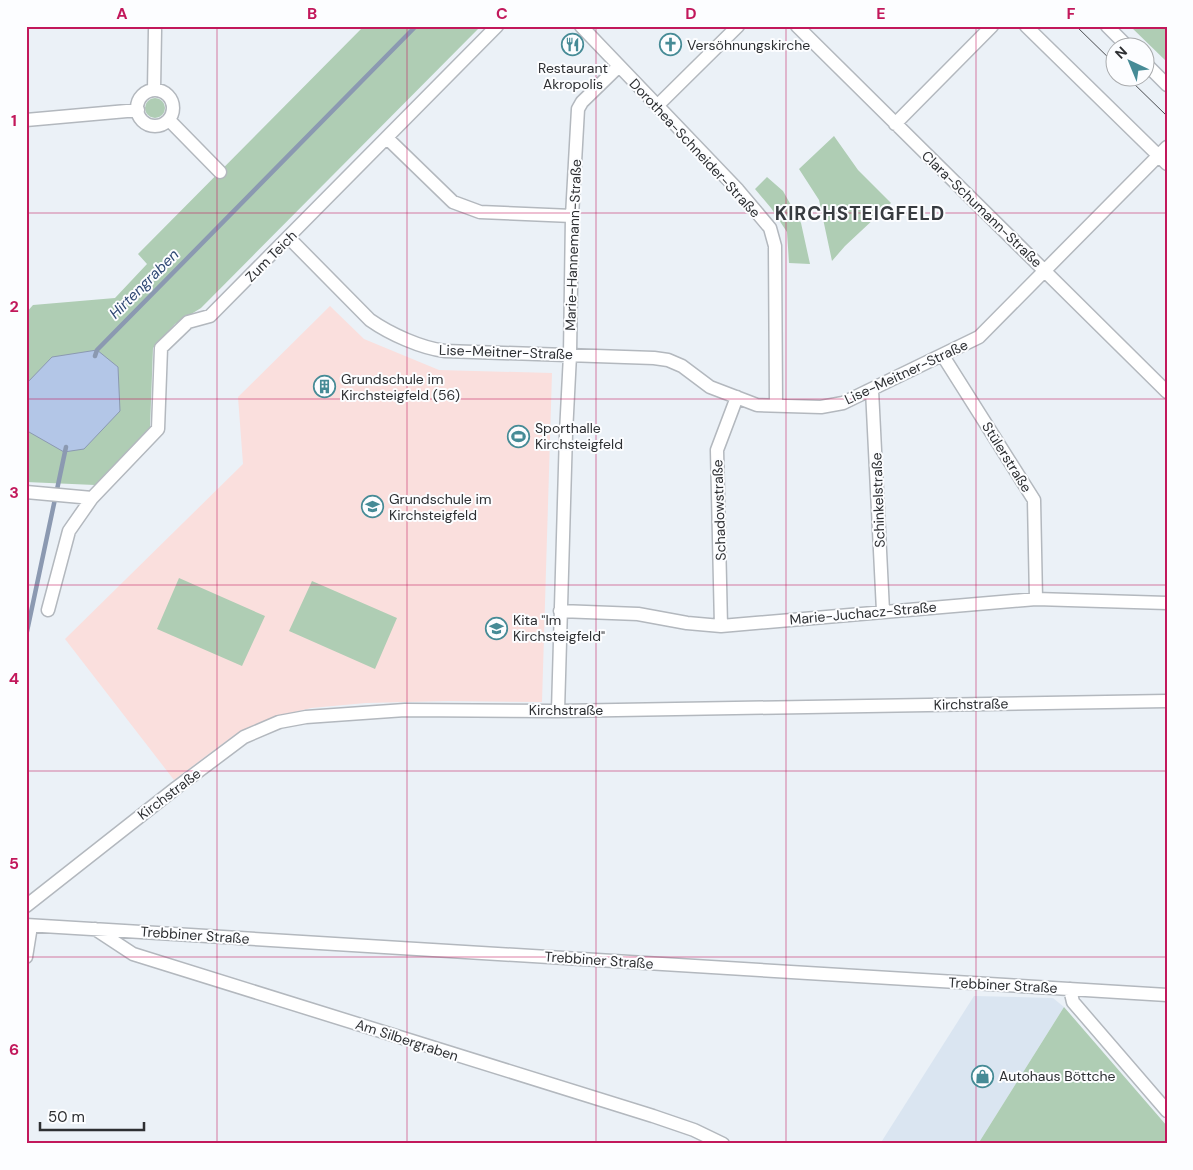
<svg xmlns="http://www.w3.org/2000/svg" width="1193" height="1170" viewBox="0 0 1193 1170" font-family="'DM Sans',sans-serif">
<rect width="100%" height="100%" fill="#ebf1f7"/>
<path fill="#dae5f1" d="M 974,996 L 1053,998 L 1064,1007 L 978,1144 L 880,1144 Z"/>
<path fill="#fadfdd" d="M 330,306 L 364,339 L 439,370 L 552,373 L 542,702 L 448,701 L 366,703 L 311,708 L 275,717 L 243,730 L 233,736 L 174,780 L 65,639 L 243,464 L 238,397 Z"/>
<path fill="#afcdb4" d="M 364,26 L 481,26 L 201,308 L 175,324 L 153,348 L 150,428 L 95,485 L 26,482 L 26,313 L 33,305 L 115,298 L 147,264 L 138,254 Z
M 1130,26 L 1167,26 L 1167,62 Z
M145 108a10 10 0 1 1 20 0a10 10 0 1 1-20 0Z
M 834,136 L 858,170 L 891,203 L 845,246 L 832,261 L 819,200 L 799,169 Z
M 767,177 L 783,191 L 801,223 L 810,264 L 789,263 L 787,232 L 771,208 L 755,189 Z
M 179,578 L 265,616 L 242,666 L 157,629 Z
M 312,581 L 397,618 L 375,669 L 289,631 Z
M 1064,1007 L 1167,1126 L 1167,1144 L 978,1144 Z"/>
<path fill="#b3c6e7" stroke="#8b99b1" d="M 97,350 L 118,367 L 120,411 L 84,449 L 64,452 L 29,432 L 26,429 L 26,384 L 52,357 Z"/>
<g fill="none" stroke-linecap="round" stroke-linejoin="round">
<path stroke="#8b99b1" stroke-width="4.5" d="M 95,356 L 97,350 L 416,26
M 26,636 L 66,447"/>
<defs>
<path id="minor" d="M 581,26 L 738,190 L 770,228 L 775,246 L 776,405
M 797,26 L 1167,392
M 1026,26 L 1167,164
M 1107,26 L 1129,48
M 1146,64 L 1167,85
M 154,90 L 155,30
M137 108a18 18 0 1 1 36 0a18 18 0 1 1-36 0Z
M 657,106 L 738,26
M 26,120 L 138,110
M 169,120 L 220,172
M 895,124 L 992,26
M 387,138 L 453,202 L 480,212 L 572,216
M 289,238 L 370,320 C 390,334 421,348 445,351 L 654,358 L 668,360 L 682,366 L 710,387 L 757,405 L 821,407 L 843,403 L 979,337 L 1167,147
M 943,356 L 1034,500 L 1036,599
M 872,390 L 883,611
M 26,492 L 92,498 L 158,429 L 161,348 L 188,322 L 210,316 L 497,26
M 48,610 L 69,531 L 92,498
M 560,611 L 638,614 L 687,623 L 721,626 L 1036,599 L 1167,603
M 721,626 L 717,450 L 737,397
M 558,711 L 566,433 L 570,355 L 572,216 L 578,109 L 582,102 L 619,66
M 26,906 L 176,788 L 244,737 L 279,722 L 306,717 L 405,710 L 558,711 L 1167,701
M 26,925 L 1167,995
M 95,929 L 133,954 L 653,1116 L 694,1130 L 723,1144
M 26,957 L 31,926
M 1070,989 L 1073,1002 L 1167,1111"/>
</defs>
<use href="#minor" stroke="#b3b8be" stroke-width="15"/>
<use href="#minor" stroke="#fff" stroke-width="12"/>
<path stroke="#4a4c50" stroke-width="1" d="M 1076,26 L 1116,65
M 1128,78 L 1167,116"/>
</g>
<path fill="none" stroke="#c2185b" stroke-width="1" stroke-opacity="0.55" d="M 217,26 L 217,1144M 407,26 L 407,1144M 596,26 L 596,1144M 786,26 L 786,1144M 976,26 L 976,1144M 26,213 L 1167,213M 26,399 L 1167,399M 26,585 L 1167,585M 26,771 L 1167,771M 26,957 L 1167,957"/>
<defs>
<symbol id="restaurant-ring" viewBox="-11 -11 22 22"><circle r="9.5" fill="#fcfdff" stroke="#468b96" stroke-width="1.5"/><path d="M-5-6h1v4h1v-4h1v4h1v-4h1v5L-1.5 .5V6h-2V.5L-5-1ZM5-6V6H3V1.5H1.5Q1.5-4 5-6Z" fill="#468b96"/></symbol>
<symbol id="church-ring" viewBox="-11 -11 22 22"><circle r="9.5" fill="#fcfdff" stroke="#468b96" stroke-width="1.5"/><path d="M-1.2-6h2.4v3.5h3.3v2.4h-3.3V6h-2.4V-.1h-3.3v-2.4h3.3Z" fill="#468b96"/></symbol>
<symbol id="building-ring" viewBox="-11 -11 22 22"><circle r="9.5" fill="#fcfdff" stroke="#468b96" stroke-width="1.5"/><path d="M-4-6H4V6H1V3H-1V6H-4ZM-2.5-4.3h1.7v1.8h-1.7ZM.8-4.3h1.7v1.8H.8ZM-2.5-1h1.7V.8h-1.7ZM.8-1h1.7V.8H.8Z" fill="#468b96"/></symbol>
<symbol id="stadium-ring" viewBox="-11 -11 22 22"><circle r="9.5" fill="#fcfdff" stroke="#468b96" stroke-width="1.5"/><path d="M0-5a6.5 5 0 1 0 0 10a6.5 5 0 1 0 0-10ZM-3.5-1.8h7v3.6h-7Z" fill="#468b96"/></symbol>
<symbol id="school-ring" viewBox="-11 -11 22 22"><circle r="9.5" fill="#fcfdff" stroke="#468b96" stroke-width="1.5"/><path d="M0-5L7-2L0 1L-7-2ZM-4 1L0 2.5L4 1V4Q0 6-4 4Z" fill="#468b96"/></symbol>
<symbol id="shop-ring" viewBox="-11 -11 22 22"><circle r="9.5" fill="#fcfdff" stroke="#468b96" stroke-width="1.5"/><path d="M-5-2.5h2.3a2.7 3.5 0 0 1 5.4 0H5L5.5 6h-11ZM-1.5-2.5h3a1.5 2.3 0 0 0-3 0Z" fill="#468b96"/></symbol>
</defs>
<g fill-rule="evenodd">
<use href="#restaurant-ring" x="560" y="32" width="25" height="25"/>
<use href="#church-ring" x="658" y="32" width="25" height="25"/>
<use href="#building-ring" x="312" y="374" width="25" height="25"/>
<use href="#stadium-ring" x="506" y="424" width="25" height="25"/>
<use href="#school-ring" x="360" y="494" width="25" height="25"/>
<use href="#school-ring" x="484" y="616" width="25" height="25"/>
<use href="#shop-ring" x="970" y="1064" width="25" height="25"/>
</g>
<g text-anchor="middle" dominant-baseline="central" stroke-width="4" stroke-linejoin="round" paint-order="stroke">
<g font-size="14" fill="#2d2f32" stroke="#fcfdff" text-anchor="start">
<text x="687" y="45">Versöhnungskirche</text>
<text x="573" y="68" text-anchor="middle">Restaurant<tspan x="573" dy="16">Akropolis</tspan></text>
<text x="341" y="379">Grundschule im<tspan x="341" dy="16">Kirchsteigfeld (56)</tspan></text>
<text x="535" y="428">Sporthalle<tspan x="535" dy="16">Kirchsteigfeld</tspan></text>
<text x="389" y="499">Grundschule im<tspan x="389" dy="16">Kirchsteigfeld</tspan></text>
<text x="513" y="620">Kita "Im<tspan x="513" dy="16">Kirchsteigfeld"</tspan></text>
<text x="999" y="1076">Autohaus Böttche</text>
</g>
<g font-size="14" fill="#2d2f32" stroke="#fcfdff">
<text transform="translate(695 148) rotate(47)">Dorothea-Schneider-Straße</text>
<text transform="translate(982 209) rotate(44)">Clara-Schumann-Straße</text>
<text transform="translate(573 245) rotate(-88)">Marie-Hannemann-Straße</text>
<text transform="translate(271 256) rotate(-45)">Zum Teich</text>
<text transform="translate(506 352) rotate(2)">Lise-Meitner-Straße</text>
<text transform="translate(906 372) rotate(-25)">Lise-Meitner-Straße</text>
<text transform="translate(1007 457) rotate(58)">Stülerstraße</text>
<text transform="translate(878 500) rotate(-92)">Schinkelstraße</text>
<text transform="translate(719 510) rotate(-92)">Schadowstraße</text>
<text transform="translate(863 613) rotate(-5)">Marie-Juchacz-Straße</text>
<text transform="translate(971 704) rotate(-1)">Kirchstraße</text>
<text x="566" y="710">Kirchstraße</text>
<text transform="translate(169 794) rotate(-37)">Kirchstraße</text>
<text transform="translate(195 935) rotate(4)">Trebbiner Straße</text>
<text transform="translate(599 960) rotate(4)">Trebbiner Straße</text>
<text transform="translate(1003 985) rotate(3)">Trebbiner Straße</text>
<text transform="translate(407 1040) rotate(18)">Am Silbergraben</text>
</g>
<g font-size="15" font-style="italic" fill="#2f4874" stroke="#fcfdff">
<text transform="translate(144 284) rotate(-45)">Hirtengraben</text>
</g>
<g font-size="19" font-weight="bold" letter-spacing="1" fill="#373b40" stroke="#fcfdff">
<text x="860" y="213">KIRCHSTEIGFELD</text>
</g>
</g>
<rect width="1193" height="1170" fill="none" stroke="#fcfdff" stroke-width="55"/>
<g transform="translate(1130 62) rotate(316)"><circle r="24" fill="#fcfdff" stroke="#a9abad"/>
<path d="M0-4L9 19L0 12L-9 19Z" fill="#468b96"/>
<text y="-8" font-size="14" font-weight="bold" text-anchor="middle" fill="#2d2f32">N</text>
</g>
<path d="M40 1122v8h104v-8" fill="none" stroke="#2d2f32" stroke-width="2.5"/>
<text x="48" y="1122" font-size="15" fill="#2d2f32" stroke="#fcfdff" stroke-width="4" paint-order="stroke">50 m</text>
<rect x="28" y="28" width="1138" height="1114" fill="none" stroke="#c2185b" stroke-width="2"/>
<g font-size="16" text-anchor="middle" font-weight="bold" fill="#c2185b">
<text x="122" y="19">A</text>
<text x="312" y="19">B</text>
<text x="502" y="19">C</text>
<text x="691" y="19">D</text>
<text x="881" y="19">E</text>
<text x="1071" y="19">F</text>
<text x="14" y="126">1</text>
<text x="14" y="312">2</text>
<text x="14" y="498">3</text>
<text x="14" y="684">4</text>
<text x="14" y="869">5</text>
<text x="14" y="1055">6</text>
</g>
</svg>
